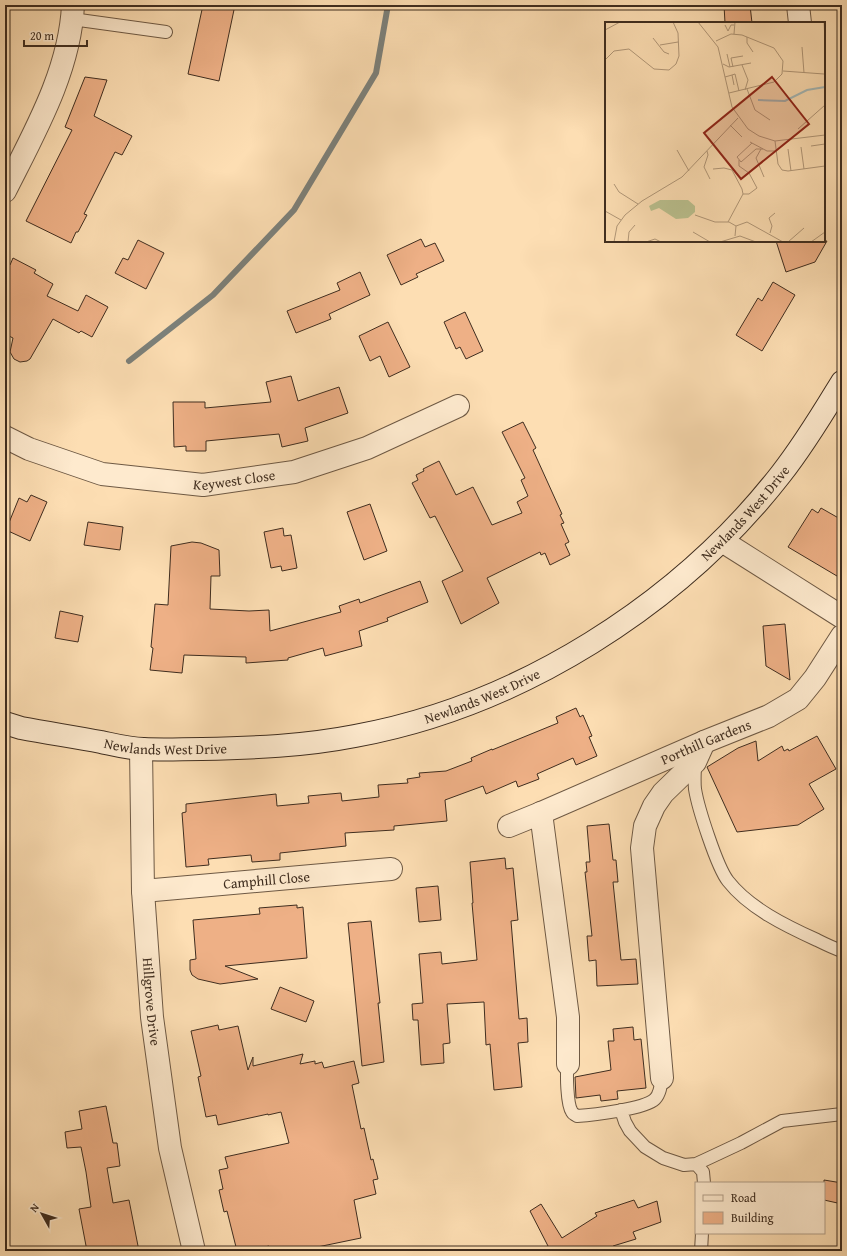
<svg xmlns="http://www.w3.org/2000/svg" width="847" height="1256" viewBox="0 0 847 1256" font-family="'Gentium Book Plus',serif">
<rect width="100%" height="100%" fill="#fddeb3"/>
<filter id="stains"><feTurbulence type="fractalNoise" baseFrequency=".005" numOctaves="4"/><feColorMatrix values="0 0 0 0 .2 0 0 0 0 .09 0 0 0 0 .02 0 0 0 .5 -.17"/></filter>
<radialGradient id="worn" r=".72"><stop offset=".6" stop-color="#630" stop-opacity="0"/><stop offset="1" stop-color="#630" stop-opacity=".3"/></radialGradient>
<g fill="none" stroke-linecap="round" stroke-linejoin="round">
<path stroke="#7c817b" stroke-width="6" d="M 129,361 L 213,295 L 294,210 L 376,73 L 388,5"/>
</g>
<path fill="#eeb086" stroke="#3f2d1f" d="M 203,5 L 235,5 L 219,81 L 188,74 Z
M 724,5 L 750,5 L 752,23 L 725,23 Z
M 85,77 L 107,80 L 94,116 L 132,136 L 122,155 L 115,152 L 84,214 L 87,215 L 78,232 L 76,232 L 71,243 L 26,221 L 72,130 L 65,127 Z
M 421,239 L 425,247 L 435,243 L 444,261 L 416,274 L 418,277 L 401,285 L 387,255 Z
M 138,240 L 164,253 L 146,289 L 115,273 L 123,258 L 128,260 Z
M 776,241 L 827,241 L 815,262 L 786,272 Z
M 13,258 L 36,270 L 34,273 L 53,284 L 47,296 L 78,311 L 86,295 L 108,307 L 92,337 L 81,331 L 79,333 L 53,319 L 30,359 L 27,361 L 20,362 L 14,359 L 10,352 L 13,338 L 5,334 L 5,263 L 10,265 Z
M 360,272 L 370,295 L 329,314 L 331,319 L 296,333 L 287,311 L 340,290 L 337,283 Z
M 773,282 L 795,295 L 762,351 L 736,335 L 758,298 L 762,301 Z
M 465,312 L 483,351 L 466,359 L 460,347 L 456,349 L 444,322 Z
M 388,322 L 410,367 L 389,377 L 380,356 L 370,361 L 359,336 Z
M 291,376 L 298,401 L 339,387 L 348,413 L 305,428 L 308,441 L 282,447 L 279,434 L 206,441 L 206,451 L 186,451 L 186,446 L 174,447 L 173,402 L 205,402 L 205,408 L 271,402 L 266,382 Z
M 523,422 L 536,448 L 533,450 L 562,514 L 560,515 L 564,523 L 561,524 L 569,542 L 565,544 L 570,555 L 550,565 L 545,553 L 541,555 L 540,552 L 487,578 L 499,603 L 461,624 L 442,581 L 463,571 L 435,516 L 430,518 L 412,483 L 418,480 L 416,475 L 424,471 L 423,469 L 439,461 L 456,495 L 473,487 L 492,525 L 522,513 L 517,502 L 528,496 L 521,480 L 525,478 L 502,432 Z
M 31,495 L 47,502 L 30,541 L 6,530 L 19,498 L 27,502 Z
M 370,504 L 387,551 L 364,560 L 347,512 Z
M 821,508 L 842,520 L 842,579 L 788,547 L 812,509 L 818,513 Z
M 88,522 L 123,527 L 120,550 L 84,545 Z
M 283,528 L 284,536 L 291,535 L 297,568 L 282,571 L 281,566 L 271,568 L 264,532 Z
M 192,542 L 201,543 L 219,550 L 220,576 L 211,576 L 210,609 L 249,611 L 269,610 L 270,631 L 341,612 L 339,606 L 359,599 L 360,603 L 420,581 L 428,602 L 387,618 L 388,621 L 359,631 L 362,646 L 325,656 L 323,648 L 288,658 L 288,660 L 246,663 L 246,657 L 184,655 L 182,673 L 150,670 L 153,648 L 151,647 L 155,604 L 168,605 L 171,546 Z
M 60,611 L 83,616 L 78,642 L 55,638 Z
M 785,624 L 786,635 L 790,680 L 766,666 L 763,626 Z
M 576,708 L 580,717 L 583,715 L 592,736 L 589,737 L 597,756 L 576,765 L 573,758 L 537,774 L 539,779 L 518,787 L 516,781 L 486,794 L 483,786 L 445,800 L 447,821 L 394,826 L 394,830 L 345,833 L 346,846 L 280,853 L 280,860 L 252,862 L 251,855 L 208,859 L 209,865 L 186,867 L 182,813 L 186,812 L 186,804 L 276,794 L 277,806 L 309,803 L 308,796 L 341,793 L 342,801 L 379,797 L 378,785 L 408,783 L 407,779 L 420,777 L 419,773 L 446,771 L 472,761 L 471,758 L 492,749 L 492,750 L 558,723 L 556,717 Z
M 817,736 L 836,769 L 809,784 L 824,809 L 798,825 L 737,832 L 707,767 L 738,748 L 756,741 L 758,761 L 782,746 L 784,751 L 788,749 L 789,751 Z
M 609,824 L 613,860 L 616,860 L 618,882 L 613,882 L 621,960 L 636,959 L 638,984 L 597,986 L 596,960 L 589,961 L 587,936 L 592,936 L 585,872 L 587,872 L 586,862 L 590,862 L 587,826 Z
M 505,858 L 506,869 L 513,868 L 518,920 L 511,921 L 519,1019 L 527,1018 L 528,1042 L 518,1043 L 522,1087 L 494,1090 L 490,1044 L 486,1045 L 484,1002 L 447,1004 L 450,1043 L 443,1044 L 444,1063 L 421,1065 L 418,1020 L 413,1020 L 412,1004 L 423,1003 L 419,954 L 441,952 L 442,964 L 477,960 L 472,903 L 473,903 L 470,862 Z
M 438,886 L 441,920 L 419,922 L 416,888 Z
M 297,905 L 297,908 L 303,907 L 307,958 L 225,966 L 258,979 L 220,984 L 198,979 L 192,975 L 190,970 L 190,960 L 196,959 L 193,920 L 260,914 L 259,908 Z
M 371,921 L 380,1003 L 378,1003 L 384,1062 L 362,1066 L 348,923 Z
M 280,987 L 314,1001 L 306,1022 L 271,1009 Z
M 218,1025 L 219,1030 L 238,1026 L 248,1070 L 253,1057 L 253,1066 L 303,1054 L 300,1064 L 315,1061 L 315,1064 L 322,1062 L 324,1068 L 354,1061 L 359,1083 L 352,1085 L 361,1129 L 364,1128 L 371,1160 L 373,1159 L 378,1179 L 373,1180 L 376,1194 L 354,1200 L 361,1238 L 298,1251 L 270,1251 L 269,1246 L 246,1251 L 237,1251 L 227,1211 L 224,1212 L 219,1190 L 223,1189 L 219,1170 L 228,1168 L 225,1157 L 289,1143 L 281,1112 L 268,1115 L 268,1114 L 218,1125 L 216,1115 L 206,1117 L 198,1077 L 201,1076 L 191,1031 Z
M 633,1027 L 634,1040 L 641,1039 L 646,1088 L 617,1091 L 618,1099 L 601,1101 L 600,1095 L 576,1098 L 575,1077 L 611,1070 L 608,1041 L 614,1041 L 613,1029 Z
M 106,1106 L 113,1143 L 117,1143 L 120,1166 L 107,1168 L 113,1203 L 129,1200 L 139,1251 L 87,1251 L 79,1209 L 91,1207 L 86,1172 L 81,1147 L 67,1148 L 65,1132 L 82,1129 L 79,1111 Z
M 824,1180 L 842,1183 L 842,1204 L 824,1200 Z
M 634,1200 L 638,1208 L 657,1201 L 661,1222 L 633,1232 L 636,1239 L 613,1246 L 614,1251 L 541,1251 L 548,1246 L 530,1211 L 541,1204 L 562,1238 L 597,1216 L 595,1213 Z"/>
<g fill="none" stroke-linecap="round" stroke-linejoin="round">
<defs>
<path id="lane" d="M 72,19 L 166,32
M 695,762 C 695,771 694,780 695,789 C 698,808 717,867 728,881 C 749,908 786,926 817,940 C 825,944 833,948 842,951
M 568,1064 C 566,1073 567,1105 572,1112 C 573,1114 574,1114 577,1116 C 592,1115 645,1109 655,1099 C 660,1094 661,1085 662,1078
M 621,1110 L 625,1122 L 630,1131 L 645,1147 L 663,1158 L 684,1165 L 696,1164 L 709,1158 L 741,1143 L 782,1121 L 842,1114
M 696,1164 L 703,1172 L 704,1183
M 701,1251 L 702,1233"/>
<g id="street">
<path d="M 798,5 L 800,23"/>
<path d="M 5,191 C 34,133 70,71 73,5"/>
<path id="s1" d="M 5,437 L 29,449 L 102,474 L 203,485 L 294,472 L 367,448 L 458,406"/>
<path d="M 722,541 L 842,617"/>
<path id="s2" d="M 141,749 L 143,891 L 152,1017 L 170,1148 L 194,1251"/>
<path d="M 541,813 L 568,1017 L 568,1064"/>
<path id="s3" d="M 509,826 L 541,813 L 704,742 L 769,716 L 798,699 L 815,678 L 842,636"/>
<path id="s4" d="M 143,891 L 391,869"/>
<path d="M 662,1078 L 642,848 L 645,826 L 654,806 L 663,793 L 695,762 L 704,742"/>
</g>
<g id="secondary">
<path id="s5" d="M 5,723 L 21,728 C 48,733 74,737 101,742 C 115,745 130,749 144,749 C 163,750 183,749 202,749 C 253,748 304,746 355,736 C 519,706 679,605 781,474 C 804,445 823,413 842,382"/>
</g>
</defs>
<use href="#lane" stroke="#6e5944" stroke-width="14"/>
<use href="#street" stroke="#6e5944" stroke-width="24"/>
<use href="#secondary" stroke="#3f2d1f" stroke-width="24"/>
<use href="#lane" stroke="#feeace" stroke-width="12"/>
<use href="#street" stroke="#feeace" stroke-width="22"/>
<use href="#secondary" stroke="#feeace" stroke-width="22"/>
</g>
<g text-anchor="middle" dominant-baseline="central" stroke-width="3.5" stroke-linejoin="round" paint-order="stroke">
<g font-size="14" fill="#3f2d1f" stroke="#feeace">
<text stroke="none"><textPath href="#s1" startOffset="237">Keywest Close</textPath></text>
<text stroke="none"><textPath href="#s5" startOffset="811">Newlands West Drive</textPath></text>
<text stroke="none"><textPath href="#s5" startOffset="487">Newlands West Drive</textPath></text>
<text stroke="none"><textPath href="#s3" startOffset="214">Porthill Gardens</textPath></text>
<text stroke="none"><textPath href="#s5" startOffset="163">Newlands West Drive</textPath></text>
<text stroke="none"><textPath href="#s4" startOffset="124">Camphill Close</textPath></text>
<text stroke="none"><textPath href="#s2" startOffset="253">Hillgrove Drive</textPath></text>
</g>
</g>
<g transform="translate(605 22)">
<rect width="220" height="220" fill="#fddeb3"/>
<path d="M 55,178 L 83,178 L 90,184 L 90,190 L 83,196 L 71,197 L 54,186 L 46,189 L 44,184 Z" fill="#bbc290"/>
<path fill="none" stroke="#a5b9b8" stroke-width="2" d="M 153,78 L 180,79 L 202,68 L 220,65"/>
<path fill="none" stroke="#b19778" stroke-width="1" d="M 93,0 L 113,25 L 127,85 L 143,107 L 154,114 L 170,119 L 220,113M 219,0 L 220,18M 120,3 L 123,9 L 126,3 L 129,3M 0,8 L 15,0M 129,12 L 130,0M 142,15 L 142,21 L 148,30M 48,16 L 59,30 L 64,32M 111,19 L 126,12 L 137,13 L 169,26 L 178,39 L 177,52 L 169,60 L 124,71M 55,23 L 73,20M 197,25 L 199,51M 122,32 L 125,45M 0,38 L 9,29 L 24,27 L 49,47 L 64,48 L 71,42 L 74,34 L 73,11 L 68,0M 118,42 L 124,45 L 146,41M 137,43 L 143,58 L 140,68M 128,45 L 126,36 L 138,34M 178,49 L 219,52M 127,53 L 130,52 L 134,69M 120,55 L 127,53 L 129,63M 142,67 L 150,88 L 165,98M 125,103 L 137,115M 193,107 L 220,83M 170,119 L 173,142 L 177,148 L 183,149 L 220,144M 145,120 L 162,129 L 171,129M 147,121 L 132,135 L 136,140 L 151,127 L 158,127M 206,124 L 220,122M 196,125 L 199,147M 156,127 L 151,136 L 159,155M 183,127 L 186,149M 72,128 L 84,149M 102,129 L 103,133 L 99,145 L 105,157M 134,138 L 134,144 L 144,151 L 152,166 L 144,172 L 138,172M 108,147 L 119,146 L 127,148 L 137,167 L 138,172 L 123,200M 9,162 L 14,170 L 33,182M 0,189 L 16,198M 90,193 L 110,200 L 124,200 L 131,204M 88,210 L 105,220M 165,211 L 167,204 L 164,196 L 170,191M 130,214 L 131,204 L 142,200 L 178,220M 9,220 L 12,204 L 20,193 L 37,179 L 77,155 L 133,96M 23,220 L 24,210 L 30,203M 41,220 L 50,217 L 56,220M 115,220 L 135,214 L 151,220M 183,220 L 199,206M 206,220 L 220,210"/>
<path fill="#8f2418" fill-opacity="0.15" stroke="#8f2418" stroke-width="2" d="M 167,55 L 204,102 L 136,157 L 99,111 Z"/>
<rect width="220" height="220" fill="none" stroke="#3f2d1f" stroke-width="2"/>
</g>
<rect width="847" height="1256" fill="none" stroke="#fddeb3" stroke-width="20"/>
<rect x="6" y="6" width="835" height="1244" fill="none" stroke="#3f2d1f" stroke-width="2"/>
<rect x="10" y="10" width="827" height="1236" fill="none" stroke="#3f2d1f"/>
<rect x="695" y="1182" width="130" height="52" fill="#feeace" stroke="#b29e88"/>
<rect x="703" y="1195" width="20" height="6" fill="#feeace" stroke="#b29e88"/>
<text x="731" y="1202" font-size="12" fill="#3f2d1f">Road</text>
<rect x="703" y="1212" width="20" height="12" fill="#eeb086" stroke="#b29e88"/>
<text x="731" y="1222" font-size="12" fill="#3f2d1f">Building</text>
<g transform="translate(42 1214) rotate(309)" stroke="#feeace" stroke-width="3" paint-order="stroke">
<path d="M0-3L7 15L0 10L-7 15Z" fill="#3f2d1f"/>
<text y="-6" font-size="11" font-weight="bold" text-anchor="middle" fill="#3f2d1f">N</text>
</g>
<path d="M24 40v6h63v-6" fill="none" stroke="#3f2d1f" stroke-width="2"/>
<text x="30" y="40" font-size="12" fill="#3f2d1f" stroke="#feeace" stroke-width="3" paint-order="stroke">20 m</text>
<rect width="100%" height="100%" filter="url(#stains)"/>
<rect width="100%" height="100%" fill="url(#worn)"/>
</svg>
